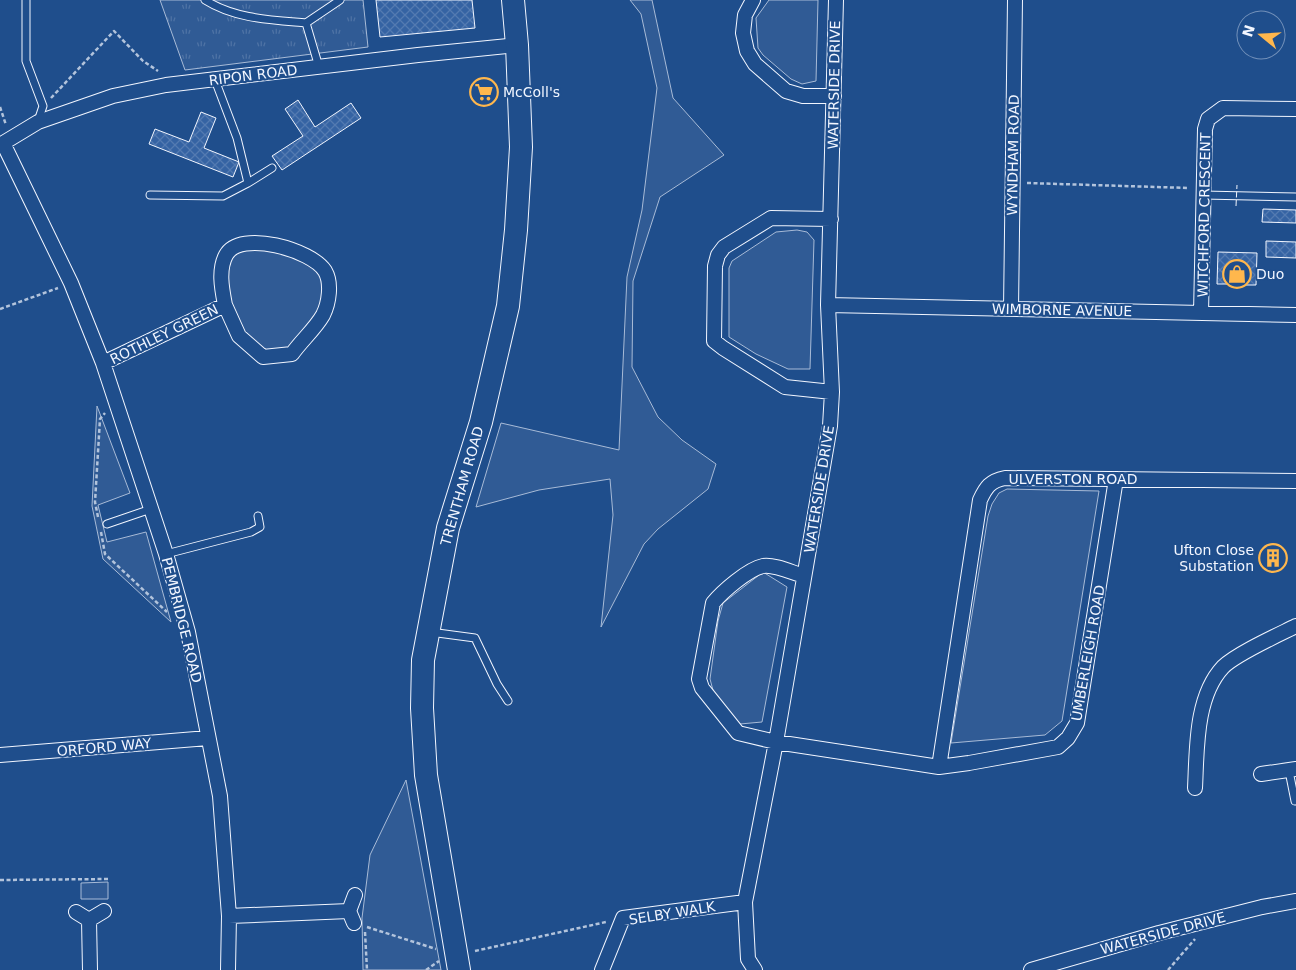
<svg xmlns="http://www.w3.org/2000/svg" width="1296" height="970" viewBox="0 0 1296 970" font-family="'DejaVu Sans',sans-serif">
<defs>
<pattern id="park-tufts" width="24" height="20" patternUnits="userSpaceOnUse" patternTransform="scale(1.25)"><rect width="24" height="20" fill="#305b95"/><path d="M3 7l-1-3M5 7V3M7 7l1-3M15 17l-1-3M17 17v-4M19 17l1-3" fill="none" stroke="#4e73a5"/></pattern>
<pattern id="building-cross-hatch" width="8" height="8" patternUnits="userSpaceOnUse" patternTransform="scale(1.25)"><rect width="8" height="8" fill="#3563a3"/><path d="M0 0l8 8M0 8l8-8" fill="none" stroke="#537ab1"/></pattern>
</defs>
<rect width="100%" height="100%" fill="#1f4e8c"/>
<path fill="#305b95" stroke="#a8bbd7" d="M 630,0 L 652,0 L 673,98 L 724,155 L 660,197 L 633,281 L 632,367 L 658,417 L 682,440 L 716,464 L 708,489 L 658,529 L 644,544 L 601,627 L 613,515 L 610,479 L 539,490 L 476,507 L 501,423 L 619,450 L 627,277 L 642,210 L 657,88 L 641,14 Z
M 769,0 L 818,0 L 816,81 L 802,84 L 791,79 L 763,55 L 758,48 L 756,18 Z
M 797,230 L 807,232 L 814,240 L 810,369 L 788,369 L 756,354 L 729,337 L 729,268 L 732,261 L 776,232 Z
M 248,246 L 310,260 L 326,283 L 319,313 L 290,352 L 264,354 L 241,334 L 228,304 L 226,266 L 236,249 Z
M 97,406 L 130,493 L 98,505 L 107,542 L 146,532 L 171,622 L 103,559 L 92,506 Z
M 1007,489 L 1099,491 L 1062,721 L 1045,735 L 951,743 L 988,516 L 992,504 L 999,493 Z
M 763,572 L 787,587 L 762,722 L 740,724 L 714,694 L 710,679 L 718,621 L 723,603 Z
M 406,780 L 441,970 L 363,970 L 362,918 L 370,855 Z
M 108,882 L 108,899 L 81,899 L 81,883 Z"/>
<path fill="url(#park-tufts)" stroke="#a8bbd7" d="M 160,0 L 363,0 L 368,47 L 185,70 Z"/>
<path fill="url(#building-cross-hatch)" stroke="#f2f6ff" d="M 376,0 L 472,0 L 475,28 L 380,37 Z
M 298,100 L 315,127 L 351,103 L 361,118 L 282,170 L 272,156 L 303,136 L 285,109 Z
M 201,112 L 216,118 L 204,148 L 239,162 L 233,177 L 149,144 L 155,129 L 189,142 Z
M 1263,209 L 1296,210 L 1296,223 L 1262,222 Z
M 1266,241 L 1296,242 L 1296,258 L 1266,257 Z
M 1218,252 L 1257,253 L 1256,285 L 1241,285 L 1241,278 L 1233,277 L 1233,284 L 1217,284 Z
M 1263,551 L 1282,552 L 1282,565 L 1263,564 Z"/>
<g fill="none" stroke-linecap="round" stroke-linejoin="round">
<defs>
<path id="lane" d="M 26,0 L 26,61 L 43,106 L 38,121
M 205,0 C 235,19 272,20 306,23 L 319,67
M 306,23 L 340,0
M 215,80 L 237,138 L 248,183 L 272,168
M 150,195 L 223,196 L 248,183
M 1203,195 L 1296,197
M 107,524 L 151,509
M 166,554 L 251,532 L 260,527 L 258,516
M 430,632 L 475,638 L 497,684 L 508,701
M 1289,771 L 1295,801"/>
<path id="street" d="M 753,0 L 745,15 L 743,33 L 747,51 L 755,64 L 786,91 L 803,96 L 834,96
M 3,143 L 71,283 L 103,363 L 166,554 L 188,632 L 220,796 L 229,916 L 228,970
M 0,145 L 38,122 L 113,96 L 166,85 L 418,55 L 517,45
M 831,219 L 771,218 L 724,247 L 718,255 L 715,266 L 714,341 L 723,348 L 785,387 L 832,392
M 828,305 L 1296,315
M 1011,309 L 1015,0
M 1201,313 L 1205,129 L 1208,119 L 1223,108 L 1296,109
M 103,363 L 225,305 C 222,289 218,270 226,255 C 240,229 312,250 325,271 C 332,283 329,303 323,315 C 315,329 301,341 292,354 L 263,357 L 239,336 L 225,305
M 804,576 C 793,573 774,564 763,566 C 748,569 722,592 713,603 L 699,679 L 702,688 L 738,733 L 776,742 L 939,767 L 969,763 L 1058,747 L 1068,738 L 1077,723 L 1116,479
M 0,755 L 208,738
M 939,767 L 980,500 C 986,487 990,481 1005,478 L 1296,481
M 1261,774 L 1296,769
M 1195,788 C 1197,750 1195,697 1223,667 C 1236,654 1278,635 1296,626
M 76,912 L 89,920 L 104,911
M 229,916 L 349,911
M 89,920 L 90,970
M 354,923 L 349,911 L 355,895
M 602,970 L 623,918 L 745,902
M 755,970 L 748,959 L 745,902 L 776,742 L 830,426 L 832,392 L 828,305 L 836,0
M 1031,970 L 1159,933 L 1262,907 L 1296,901"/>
<path id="primary" d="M 459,970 L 426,775 L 422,708 L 423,660 L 448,528 L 481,422 L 508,306 L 516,230 L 521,147 L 517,45 L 513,0"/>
</defs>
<use href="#lane" stroke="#f2f6ff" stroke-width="9"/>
<use href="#street" stroke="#f2f6ff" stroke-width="16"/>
<use href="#primary" stroke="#f2f6ff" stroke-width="24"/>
<path stroke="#b3c4dc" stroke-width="2.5" stroke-dasharray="4 2.5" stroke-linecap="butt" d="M 51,98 L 114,31 L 143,61 L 158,71
M 0,107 L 6,125
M 1027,183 L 1189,188
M 0,309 L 58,288
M 98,517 L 95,502 L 100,419 L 105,413
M 101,532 L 105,554 L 167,612
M 0,880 L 109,879
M 367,927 L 436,949
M 365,932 L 367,970
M 475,951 L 606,922
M 426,970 L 439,961
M 1168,970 L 1195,939"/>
<use href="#lane" stroke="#1f4e8c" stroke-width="7"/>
<use href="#street" stroke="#1f4e8c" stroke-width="14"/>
<use href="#primary" stroke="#1f4e8c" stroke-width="22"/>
<path stroke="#f2f6ff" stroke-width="1" stroke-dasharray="6 2.5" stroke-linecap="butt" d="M 1236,206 L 1237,185"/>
</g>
<defs>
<symbol id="supermarket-ring" viewBox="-11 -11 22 22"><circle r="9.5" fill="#1f4e8c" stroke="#ffb74d" stroke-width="1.5"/><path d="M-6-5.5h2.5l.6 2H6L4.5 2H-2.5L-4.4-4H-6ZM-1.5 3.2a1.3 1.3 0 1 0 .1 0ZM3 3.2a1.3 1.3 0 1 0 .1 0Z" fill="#ffb74d"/></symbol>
<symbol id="shop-ring" viewBox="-11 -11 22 22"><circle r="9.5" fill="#1f4e8c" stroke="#ffb74d" stroke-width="1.5"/><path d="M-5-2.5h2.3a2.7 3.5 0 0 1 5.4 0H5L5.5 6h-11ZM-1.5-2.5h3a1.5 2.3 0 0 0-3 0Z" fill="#ffb74d"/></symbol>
<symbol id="building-ring" viewBox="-11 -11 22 22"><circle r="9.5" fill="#1f4e8c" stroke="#ffb74d" stroke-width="1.5"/><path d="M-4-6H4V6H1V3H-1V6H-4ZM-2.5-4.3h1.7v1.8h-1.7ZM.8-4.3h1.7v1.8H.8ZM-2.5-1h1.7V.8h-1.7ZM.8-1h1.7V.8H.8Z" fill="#ffb74d"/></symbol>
</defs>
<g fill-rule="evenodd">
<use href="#supermarket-ring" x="468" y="76" width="32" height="32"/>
<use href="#shop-ring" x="1221" y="258" width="32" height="32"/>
<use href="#building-ring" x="1257" y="542" width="32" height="32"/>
</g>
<g text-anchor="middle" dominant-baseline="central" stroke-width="4" stroke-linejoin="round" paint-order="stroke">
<g font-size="14" fill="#f2f6ff" stroke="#1f4e8c">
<text transform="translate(253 75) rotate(-7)">RIPON ROAD</text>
<text transform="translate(834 85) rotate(-89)">WATERSIDE DRIVE</text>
<text transform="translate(1013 155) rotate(-89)">WYNDHAM ROAD</text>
<text transform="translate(1204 215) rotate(-89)">WITCHFORD CRESCENT</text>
<text transform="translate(1062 310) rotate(1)">WIMBORNE AVENUE</text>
<text transform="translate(164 334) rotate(-26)">ROTHLEY GREEN</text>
<text x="1073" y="479">ULVERSTON ROAD</text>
<text transform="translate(462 486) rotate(-74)">TRENTHAM ROAD</text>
<text transform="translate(819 489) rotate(-81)">WATERSIDE DRIVE</text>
<text transform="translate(182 620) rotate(76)">PEMBRIDGE ROAD</text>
<text transform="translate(1088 653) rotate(-80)">UMBERLEIGH ROAD</text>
<text transform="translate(104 747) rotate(-5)">ORFORD WAY</text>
<text transform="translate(672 913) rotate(-9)">SELBY WALK</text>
<text transform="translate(1163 933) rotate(-15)">WATERSIDE DRIVE</text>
</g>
<g font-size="14" fill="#f2f6ff" stroke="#1f4e8c" text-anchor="start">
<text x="503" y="92">McColl's</text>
<text x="1256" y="274">Duo</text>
<text x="1254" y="550" text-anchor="end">Ufton Close<tspan x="1254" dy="16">Substation</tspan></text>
</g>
</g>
<g transform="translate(1261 35) rotate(288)"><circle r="24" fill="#1f4e8c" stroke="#7391ba"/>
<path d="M0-4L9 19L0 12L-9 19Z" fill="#ffb74d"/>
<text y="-8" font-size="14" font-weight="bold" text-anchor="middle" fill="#f2f6ff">N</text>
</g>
</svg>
